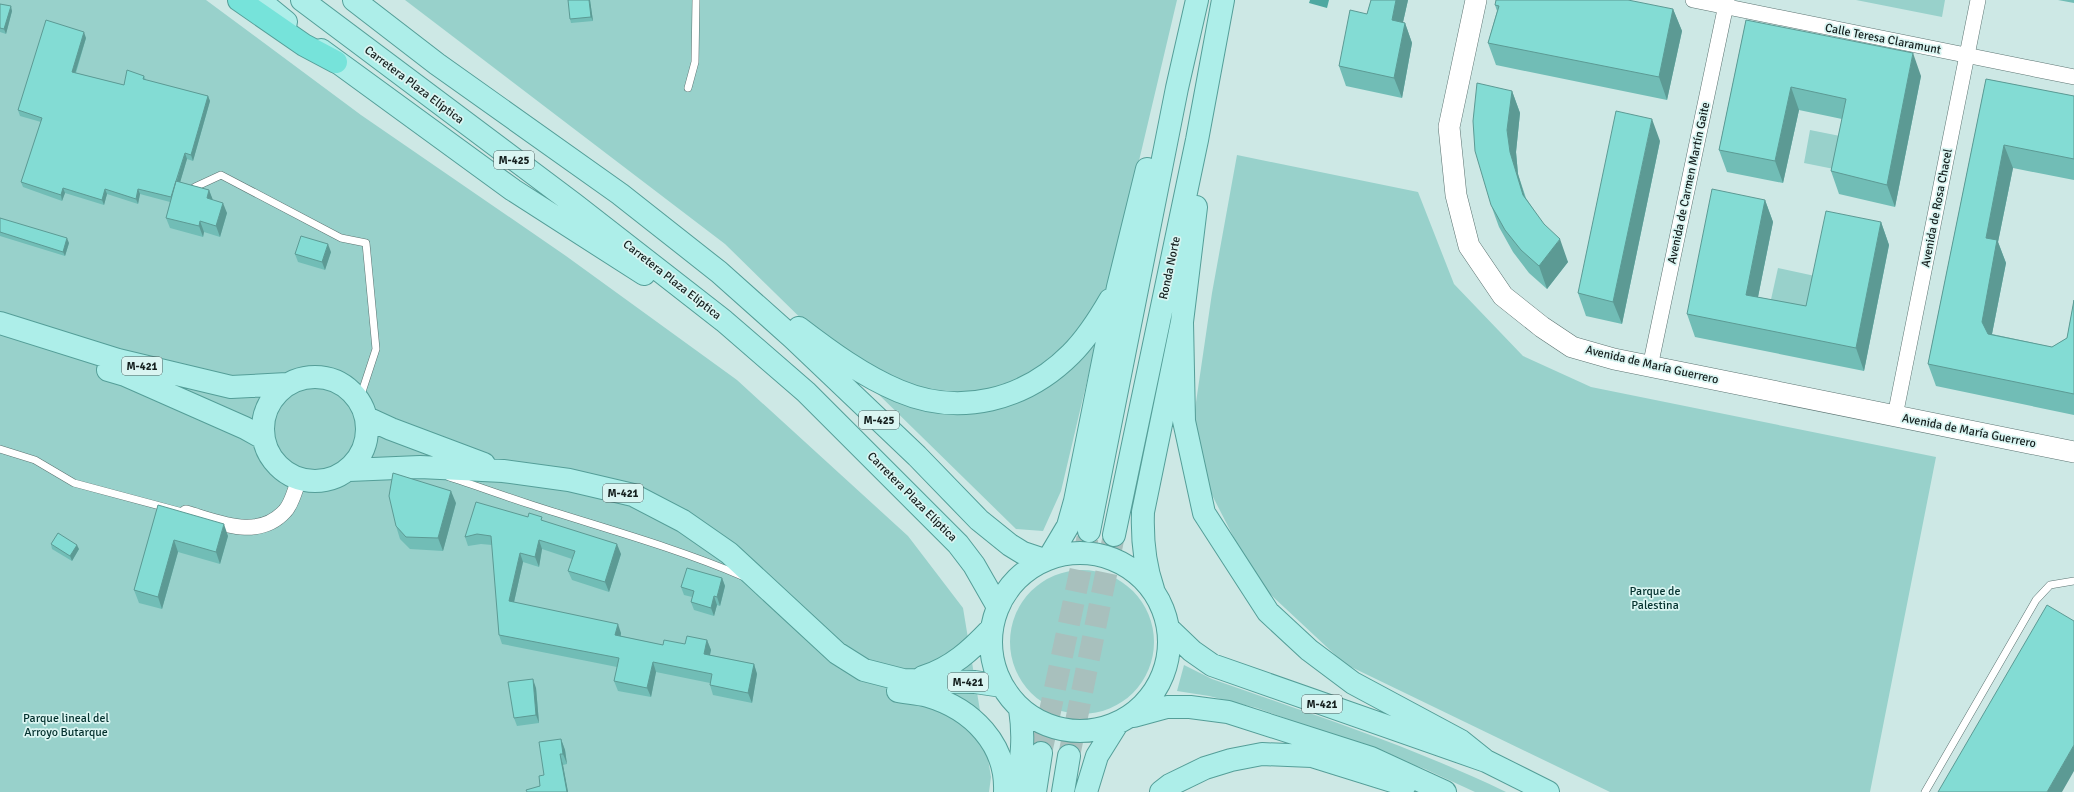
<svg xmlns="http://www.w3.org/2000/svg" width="2074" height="792" viewBox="0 0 2074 792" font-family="Signika,sans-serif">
<rect width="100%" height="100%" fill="#cde8e5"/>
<path fill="#98d1cb" d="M 0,0 L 206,0 L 361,115 L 566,256 L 737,380 L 908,536 L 963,608 L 991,777 L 989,792 L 0,792 Z
M 405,0 L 1177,0 L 1061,491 L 1043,531 L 1016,529 L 725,244 Z
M 1856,0 L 1945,0 L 1942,17 Z
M 1810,130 L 1840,136 L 1834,169 L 1804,163 Z
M 1237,155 L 1418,192 L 1454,284 L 1523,356 L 1591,387 L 1936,457 L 1870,792 L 1610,792 L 1345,664 L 1256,581 L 1189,450 L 1212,293 Z
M 1778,268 L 1815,276 L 1805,321 L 1768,313 Z
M1010 642a72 72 0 1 1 144 0a72 72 0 1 1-144 0Z
M 1184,665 L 1212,679 C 1311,714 1411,746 1506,792 L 1475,792 L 1425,769 L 1257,708 L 1209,696 L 1177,691 Z"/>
<path fill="#4ea8a1" d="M 1310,0 L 1329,0 L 1327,8 L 1309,3 Z"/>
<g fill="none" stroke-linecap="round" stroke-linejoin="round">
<path stroke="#a8c0bd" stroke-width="22" stroke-dasharray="22 11" stroke-linecap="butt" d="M 1041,753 L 1089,531
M 1069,756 L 1114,535"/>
<defs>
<path id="lane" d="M 688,88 L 695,62 L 696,0
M 195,187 L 221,175 L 341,238 L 366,243 L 376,349 L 360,398
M 0,449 L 35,460 L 74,483 L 186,513
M 449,477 C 477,486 504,496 532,505 C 603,528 674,547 742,576
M 1925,792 L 2036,600 L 2050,585 L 2074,581"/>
<path id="street" d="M 1693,0 L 2074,77
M 1650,367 L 1727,0
M 1895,416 L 1978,0
M 186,513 C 218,522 258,541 285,511 C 292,504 295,489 299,480"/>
<path id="secondary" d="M 1476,0 L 1449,127 L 1456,195 L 1469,246 L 1503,296 L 1542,327 L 1572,347 L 1614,359 L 2074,452"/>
<path id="primary" d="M 259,0 L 286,22
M 302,0 L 574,204 L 724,321 L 806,392 L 958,544 L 974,565 L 998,607
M 354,0 L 437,64 L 620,194 L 719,272 L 793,338 L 917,456 L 979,520 L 1010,545 L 1023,553 L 1044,560
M 321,50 L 513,190 L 644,274
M 1182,322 L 1184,421 L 1204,513 L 1268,612 L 1309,650 L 1353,683 L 1461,741 L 1486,761
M 0,323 L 118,360 L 231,387 L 287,384
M 799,328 C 829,351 863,376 899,391 C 960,417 1025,400 1071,354 C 1087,338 1099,319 1110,300
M 108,370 L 125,375 L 245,428 L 263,438
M263 429a52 52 0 1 1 104 0a52 52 0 1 1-104 0Z
M 367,418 L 391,429 L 484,464
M 349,470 L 420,467 L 503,471 L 569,480 L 633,495 L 683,521 L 729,553 L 837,653 L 864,670 L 903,680 L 975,682 L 1002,686
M 1089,531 L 1177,88 L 1197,0
M 1114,535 L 1197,140 L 1223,0
M991 642a89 89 0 1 1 178 0a89 89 0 1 1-178 0Z
M 1049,558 L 1068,526 L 1075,501 L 1118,287 L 1147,169
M 1153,589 C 1144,563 1142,539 1143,512 L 1182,322 L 1196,207
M 1169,629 L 1192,651 L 1212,665 L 1486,761 L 1548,792
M 923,677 C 952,668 971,650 991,629
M 898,691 C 908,693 918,693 928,696 C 972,709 1007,744 1005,792
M 1134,716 L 1167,707 L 1190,707 L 1228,712 L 1371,758 L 1445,792
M 1016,792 C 1021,760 1025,741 1020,709
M 1035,792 L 1041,753
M 1063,792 L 1069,756
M 1086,792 L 1097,756 L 1117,724
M 1161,792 L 1170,785 L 1205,768 L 1231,760 L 1262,754 L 1312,756 L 1405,785"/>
<path id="highway" d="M 239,0 L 304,45 L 336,62"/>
</defs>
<use href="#lane" stroke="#5c7472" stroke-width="8"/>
<use href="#street" stroke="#5c7472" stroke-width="16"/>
<use href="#secondary" stroke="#5c7472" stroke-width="22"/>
<use href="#primary" stroke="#549e98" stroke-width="24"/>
<use href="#highway" stroke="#549e98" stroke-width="24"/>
<use href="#lane" stroke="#fff" stroke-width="7"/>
<use href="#street" stroke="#fff" stroke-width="15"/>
<use href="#secondary" stroke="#fff" stroke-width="21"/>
<use href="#primary" stroke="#adeee9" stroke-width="22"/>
<use href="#highway" stroke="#76e3da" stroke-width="22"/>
</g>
<path fill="#71bdb6" d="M 590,0 L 593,21 L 571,23 L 570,19 Z
M 1371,0 L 1408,0 L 1403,22 L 1405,23 L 1412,43 L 1402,98 L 1346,86 L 1339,66 L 1367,14 Z
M 2058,0 L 2074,0 L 2074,3 Z
M 0,4 L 12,11 L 6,34 L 0,32 Z
M 1495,5 L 1673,9 L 1682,31 L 1667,100 L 1496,65 L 1488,43 L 1497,11 Z
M 1746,20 L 1921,76 L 1895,207 L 1839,194 L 1831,171 L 1842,119 L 1799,110 L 1783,183 L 1727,172 L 1719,150 Z
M 86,38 L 76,73 L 124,85 L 144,76 L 146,80 L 208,96 L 210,101 L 193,161 L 187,159 L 180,182 L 209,190 L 212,199 L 227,213 L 220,237 L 204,232 L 203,237 L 170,228 L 166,218 L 170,202 L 140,194 L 138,204 L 107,194 L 104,205 L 65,193 L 62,201 L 23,187 L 21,182 L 41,122 L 20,116 L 18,110 Z
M 1986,79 L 2074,96 L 2074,180 L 2013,168 L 1998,242 L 2006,263 L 1992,334 L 2052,347 L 2067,338 L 2074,300 L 2074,415 L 1936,386 L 1928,364 Z
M 1512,91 L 1520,113 L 1516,152 L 1518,174 L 1526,198 L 1568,262 L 1547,289 L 1529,273 L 1513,252 L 1499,227 L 1491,205 Z
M 1660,141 L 1622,324 L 1586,316 L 1578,293 Z
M 1765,200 L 1773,222 L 1758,297 L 1806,306 L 1881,222 L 1889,245 L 1864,371 L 1695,337 L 1687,314 Z
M 0,218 L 69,243 L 65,256 L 0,236 Z
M 331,252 L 325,270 L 298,262 L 295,254 Z
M 456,503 L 443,551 L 410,549 L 400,539 L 396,526 Z
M 158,505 L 228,536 L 220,564 L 178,552 L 162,609 L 139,603 L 134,590 Z
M 528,517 L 544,521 L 621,554 L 609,592 L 572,580 L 568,571 L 572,559 L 542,549 L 539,567 L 523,562 L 514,602 L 621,633 L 621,636 L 663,645 L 685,644 L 707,640 L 711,650 L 710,655 L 754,664 L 757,674 L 752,703 L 713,695 L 710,685 L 710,683 L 656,672 L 651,697 L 618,691 L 614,681 L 617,667 L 502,644 L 499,635 L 492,545 L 481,544 L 468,546 L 465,537 Z
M 51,544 L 79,549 L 72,561 L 52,549 Z
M 722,578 L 725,586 L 720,606 L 717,605 L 714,616 L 694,610 L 691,602 L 692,597 L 684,595 L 681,587 Z
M 536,688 L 539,723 L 517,726 L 514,718 Z
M 561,739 L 565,750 L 567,764 L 563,765 L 568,792 L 527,792 L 540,786 L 544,775 Z"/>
<path fill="#5c9a94" d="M 589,0 L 590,0 L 593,21 L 591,17 Z
M 1396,0 L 1408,0 L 1399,40 L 1392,20 Z
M 11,6 L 12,11 L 6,34 L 4,29 Z
M 1673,9 L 1682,31 L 1667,100 L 1659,77 Z
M 1405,23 L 1412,43 L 1402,98 L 1394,78 Z
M 84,32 L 86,38 L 74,77 L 72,72 Z
M 1913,53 L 1921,76 L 1895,207 L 1887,185 Z
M 1791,87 L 1799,110 L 1783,183 L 1775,161 Z
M 1512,91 L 1520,113 L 1516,152 L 1518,174 L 1531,218 L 1523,195 L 1510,152 L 1507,130 Z
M 208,96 L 210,101 L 193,161 L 191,155 Z
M 1652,119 L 1660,141 L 1622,324 L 1613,302 Z
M 2004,145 L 2013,168 L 1998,242 L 2006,263 L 1990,344 L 1982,322 L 1986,238 Z
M 185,153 L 187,159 L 174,203 L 172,197 Z
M 63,188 L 65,193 L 62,201 L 61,195 Z
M 105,189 L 107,194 L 104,205 L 102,200 Z
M 138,189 L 140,194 L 138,204 L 136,199 Z
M 209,190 L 213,200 L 207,198 Z
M 1765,200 L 1773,222 L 1754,317 L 1746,295 Z
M 223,203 L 227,213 L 220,237 L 216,226 Z
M 200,221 L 204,232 L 203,237 L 199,226 Z
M 1881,222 L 1889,245 L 1864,371 L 1856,348 Z
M 67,238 L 69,243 L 65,256 L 63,252 Z
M 1560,239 L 1568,262 L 1547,289 L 1539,266 Z
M 328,244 L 331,252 L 325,270 L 322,262 Z
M 451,491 L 456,503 L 443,551 L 438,538 Z
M 224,524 L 228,536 L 220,564 L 216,552 Z
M 174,540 L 178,552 L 162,609 L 158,597 Z
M 539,540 L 542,549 L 539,567 L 535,557 Z
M 617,544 L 621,554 L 609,592 L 605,582 Z
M 77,545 L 79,549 L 72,561 L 70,556 Z
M 520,553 L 523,562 L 512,611 L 509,601 Z
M 722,578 L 725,586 L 720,606 L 717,597 Z
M 714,596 L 717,605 L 714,616 L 711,608 Z
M 618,624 L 621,633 L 619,645 L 615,635 Z
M 707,640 L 711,650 L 708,663 L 704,654 Z
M 653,662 L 656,672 L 651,697 L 647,688 Z
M 754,664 L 757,674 L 752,703 L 748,693 Z
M 533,679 L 536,688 L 539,723 L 536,715 Z
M 561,739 L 565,750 L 567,764 L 563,754 Z
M 2074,745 L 2074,771 L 2062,792 L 2047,792 Z
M 560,754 L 563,765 L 568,792 L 567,792 L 566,788 Z"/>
<path fill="#83dcd4" stroke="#5c9a94" d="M 568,0 L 589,0 L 591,17 L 570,19 Z
M 1371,0 L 1396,0 L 1392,20 L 1405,23 L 1394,78 L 1339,66 L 1350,10 L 1367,14 Z
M 1496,0 L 1628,0 L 1673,9 L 1659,77 L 1488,43 L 1499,6 L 1495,5 Z
M 0,4 L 11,6 L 4,29 L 0,28 Z
M 46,20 L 84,32 L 72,72 L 124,85 L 127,70 L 144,76 L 143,79 L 208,96 L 191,155 L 185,153 L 176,181 L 171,197 L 138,189 L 136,199 L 105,189 L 102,200 L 63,188 L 61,195 L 21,182 L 42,118 L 18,110 Z
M 1746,20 L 1913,53 L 1887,185 L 1831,171 L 1846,99 L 1791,87 L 1775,161 L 1719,150 Z
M 1986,79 L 2074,96 L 2074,159 L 2004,145 L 1986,238 L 1997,240 L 1982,322 L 1988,334 L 2052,347 L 2067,338 L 2074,300 L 2074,394 L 1928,364 Z
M 1477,83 L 1512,91 L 1507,130 L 1510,152 L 1523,195 L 1544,224 L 1560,239 L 1539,266 L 1521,250 L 1505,230 L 1491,205 L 1475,151 L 1473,121 Z
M 1616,111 L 1652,119 L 1613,302 L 1578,293 Z
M 176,181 L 209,190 L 207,198 L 223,203 L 216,226 L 200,221 L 199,226 L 166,218 Z
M 1712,189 L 1765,200 L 1746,295 L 1806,306 L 1826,211 L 1881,222 L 1856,348 L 1687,314 Z
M 0,218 L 67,238 L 63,252 L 0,232 Z
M 301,236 L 328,244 L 322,262 L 295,254 Z
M 393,473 L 451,491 L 438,538 L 406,537 L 396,526 L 389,496 Z
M 476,502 L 528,517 L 529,513 L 542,517 L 541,520 L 617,544 L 605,582 L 568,571 L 575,551 L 539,540 L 535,557 L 520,553 L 509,601 L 618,624 L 615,635 L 663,645 L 664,640 L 685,644 L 687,636 L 707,640 L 704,654 L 754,664 L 748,693 L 710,685 L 712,674 L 653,662 L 647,688 L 614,681 L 619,658 L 499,635 L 491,536 L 477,534 L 465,537 Z
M 158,505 L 224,524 L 216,552 L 174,540 L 158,597 L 134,590 Z
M 58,533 L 77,545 L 70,556 L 51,544 Z
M 687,568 L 722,578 L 717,597 L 714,596 L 711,608 L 691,602 L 694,591 L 681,587 Z
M 2047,605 L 2074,621 L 2074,745 L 2047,792 L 1938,792 Z
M 533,679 L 536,715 L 514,718 L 508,682 Z
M 561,739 L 563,754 L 560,754 L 567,792 L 527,792 L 526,790 L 540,786 L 539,776 L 544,775 L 539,742 Z"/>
<g text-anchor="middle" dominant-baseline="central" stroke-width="3.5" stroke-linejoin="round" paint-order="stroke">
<g fill="#daf5f2" stroke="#505f5e" stroke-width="1">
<rect x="494" y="151" width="40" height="18" rx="3"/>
<rect x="122" y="357" width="40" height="18" rx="3"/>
<rect x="859" y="411" width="40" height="18" rx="3"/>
<rect x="603" y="484" width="40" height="18" rx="3"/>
<rect x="948" y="673" width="40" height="18" rx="3"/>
<rect x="1302" y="695" width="40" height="18" rx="3"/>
</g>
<g font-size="11" font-weight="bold" fill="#151f1e">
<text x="514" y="160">M-425</text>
<text x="142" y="366">M-421</text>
<text x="879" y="420">M-425</text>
<text x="623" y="493">M-421</text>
<text x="968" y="682">M-421</text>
<text x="1322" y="704">M-421</text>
</g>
<g font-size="12" fill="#151f1e" stroke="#daf5f2">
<text transform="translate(1883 39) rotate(11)">Calle Teresa Claramunt</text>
<text transform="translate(414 85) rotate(37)">Carretera Plaza Elíptica</text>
<text transform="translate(1689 183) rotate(-78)">Avenida de Carmen Martín Gaite</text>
<text transform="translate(1937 208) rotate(-79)">Avenida de Rosa Chacel</text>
<text transform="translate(1170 268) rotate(-78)">Ronda Norte</text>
<text transform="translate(672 280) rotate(38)">Carretera Plaza Elíptica</text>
<text transform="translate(1652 365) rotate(13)">Avenida de María Guerrero</text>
<text transform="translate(1969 431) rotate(11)">Avenida de María Guerrero</text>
<text transform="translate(912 497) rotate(45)">Carretera Plaza Elíptica</text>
</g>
<g font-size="12" fill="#04312e" stroke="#daf5f2">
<text x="1655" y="591">Parque de<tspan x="1655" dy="14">Palestina</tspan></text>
<text x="66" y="718">Parque lineal del<tspan x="66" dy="14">Arroyo Butarque</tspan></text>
</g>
</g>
</svg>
